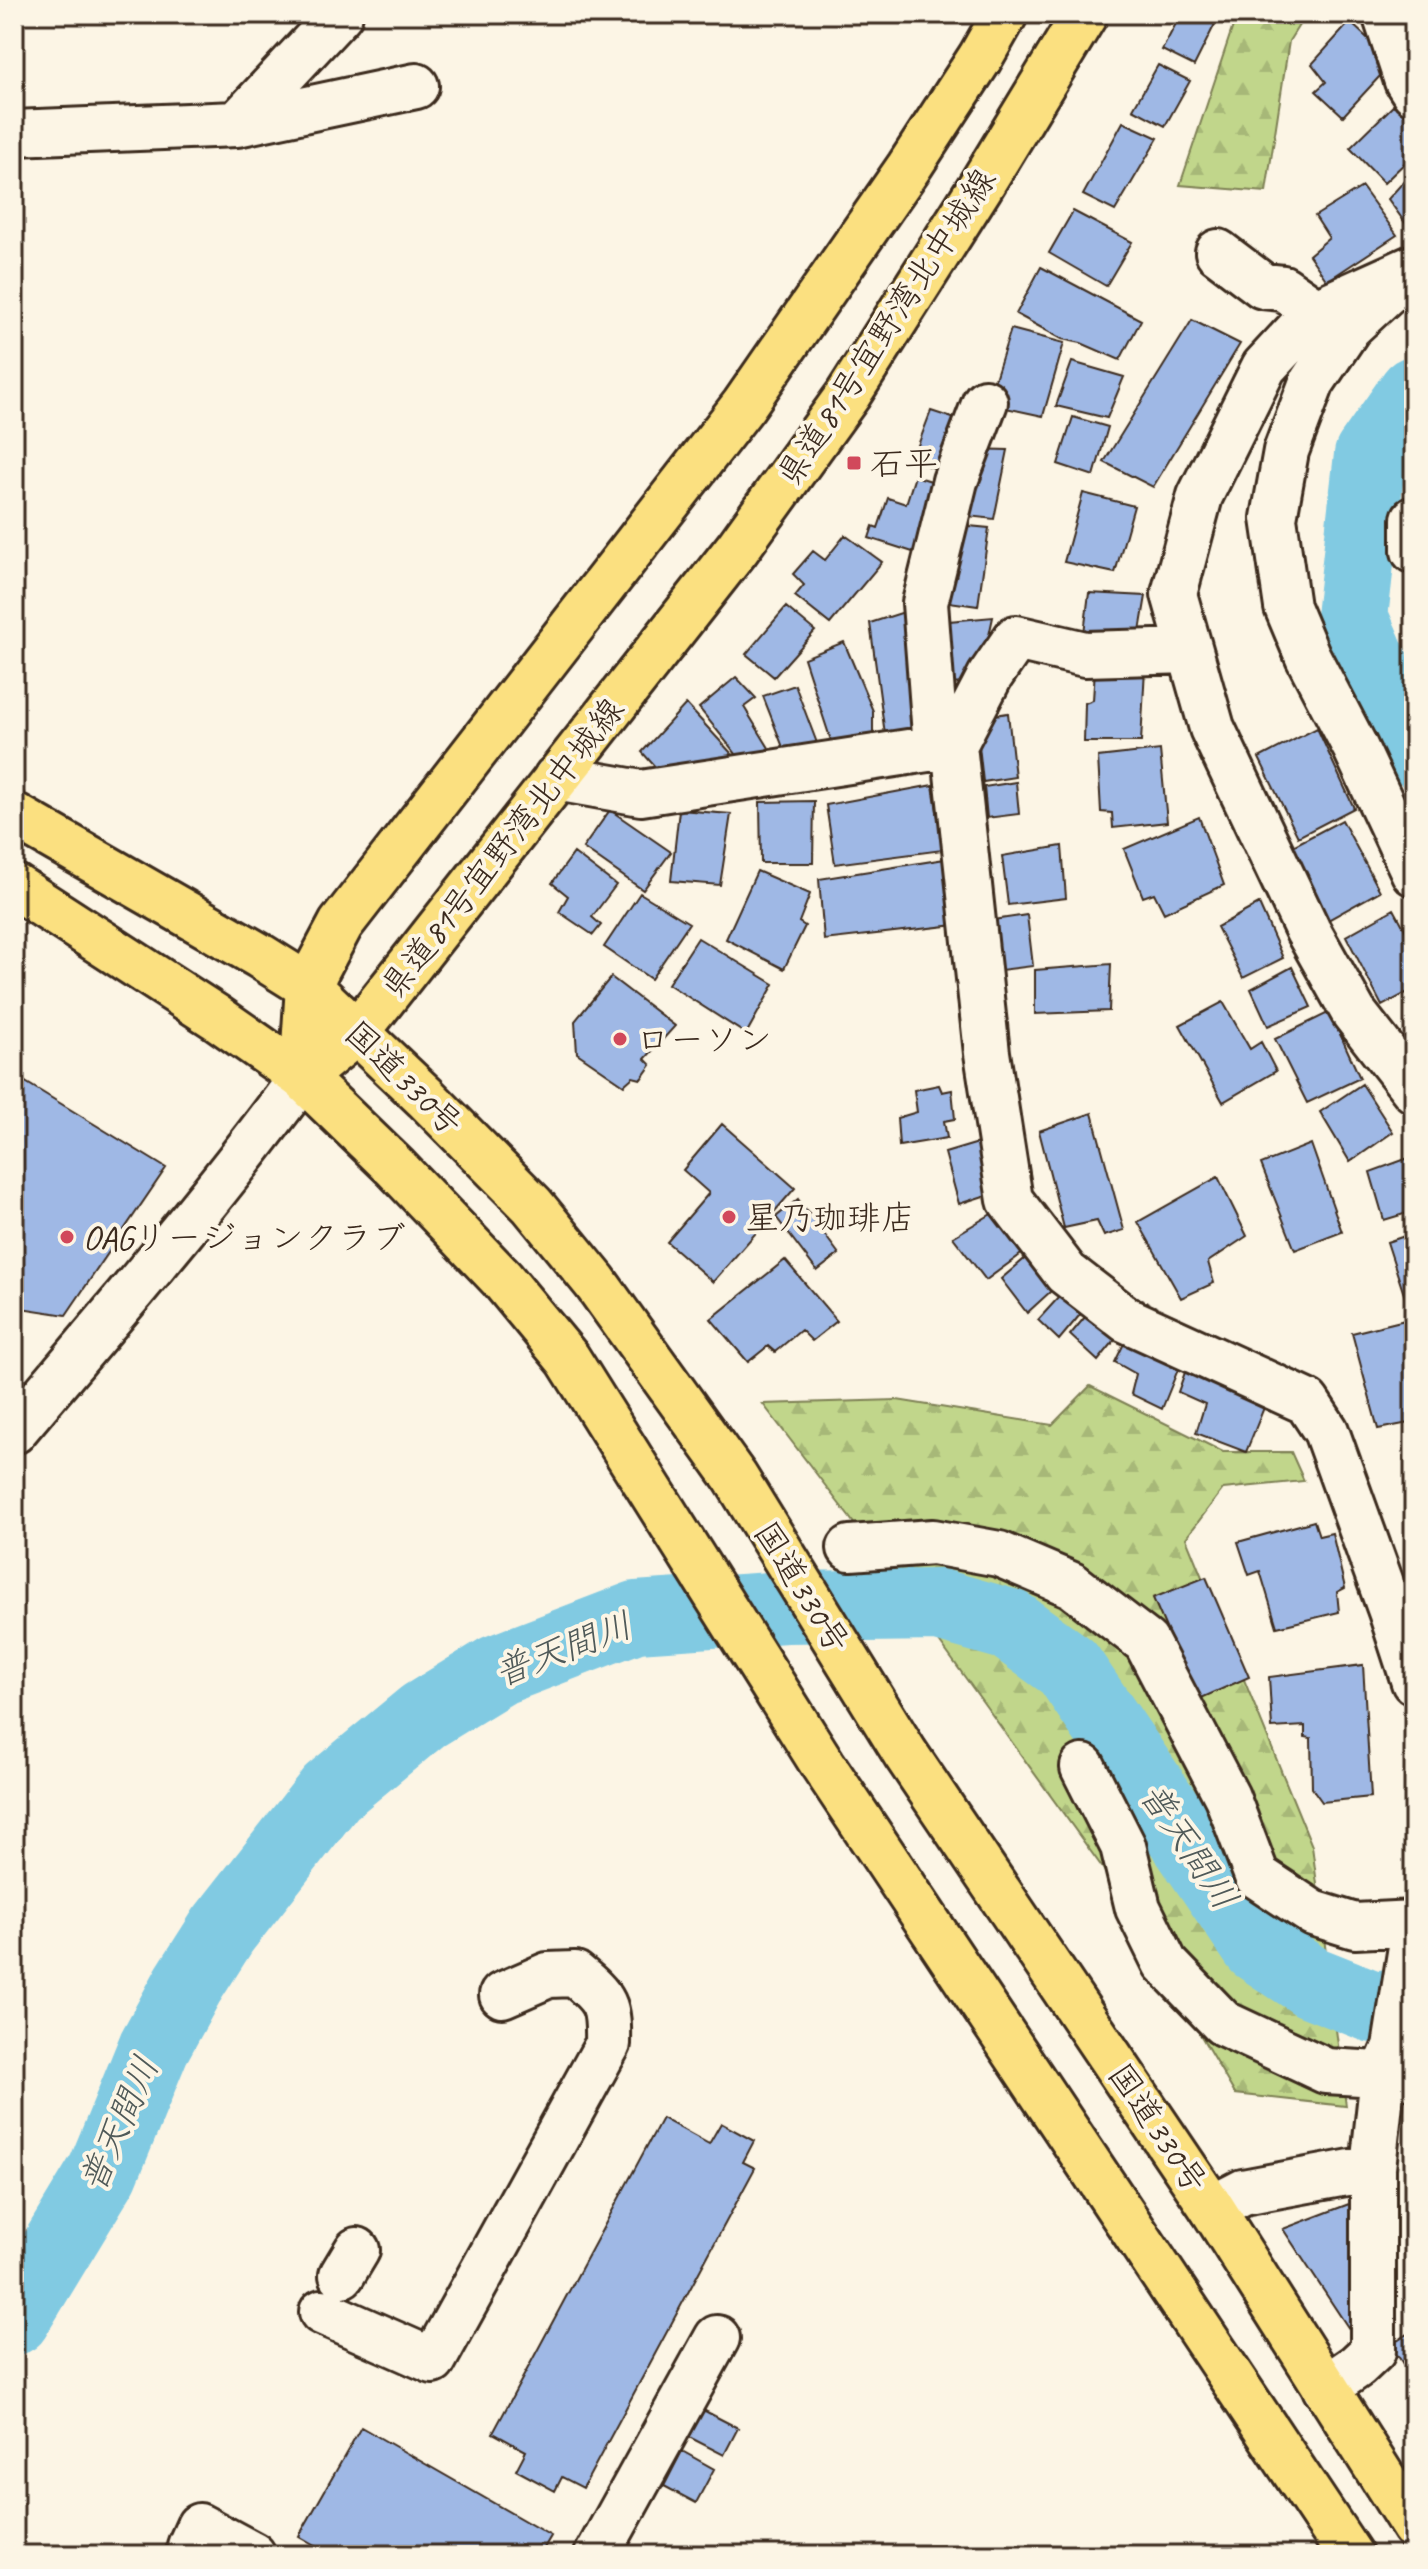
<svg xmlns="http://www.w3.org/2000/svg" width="1428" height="2569" viewBox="0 0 1428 2569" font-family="Caveat,'Klee One',sans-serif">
<defs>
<pattern id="forest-firs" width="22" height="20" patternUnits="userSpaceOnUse" patternTransform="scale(2)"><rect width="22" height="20" fill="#c1d68b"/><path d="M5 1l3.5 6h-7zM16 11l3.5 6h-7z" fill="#a7b878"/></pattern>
</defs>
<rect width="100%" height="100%" fill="#fcf5e5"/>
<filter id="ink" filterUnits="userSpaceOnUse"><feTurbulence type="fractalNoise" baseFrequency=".0125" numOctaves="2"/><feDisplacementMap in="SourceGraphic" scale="16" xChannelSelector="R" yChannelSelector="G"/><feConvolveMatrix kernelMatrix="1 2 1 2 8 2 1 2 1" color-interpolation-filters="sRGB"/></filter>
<g filter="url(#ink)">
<path fill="url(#forest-firs)" stroke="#7e8054" stroke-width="2" d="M 1237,14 L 1306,14 L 1289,41 L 1266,192 L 1180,185 Z
M 1090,1386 L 1223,1452 L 1291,1452 L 1304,1481 L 1223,1489 L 1186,1538 L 1312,1846 L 1346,2106 L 1235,2094 L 1102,1867 L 850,1518 L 763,1404 L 897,1400 L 1052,1425 Z"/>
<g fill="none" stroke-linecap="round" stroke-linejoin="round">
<path stroke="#81cae2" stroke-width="72" d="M 1414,392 L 1370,455 L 1352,617 L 1386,695 L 1414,751
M 14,2319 L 103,2172 L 154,2047 L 188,1985 L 223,1930 L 331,1792 L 423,1716 L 498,1670 L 636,1617 L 786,1607 L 939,1605 L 1010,1625 L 1068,1667 L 1258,1947 L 1311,1982 L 1374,2007 L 1414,2001"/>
</g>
<path fill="#9fb8e5" stroke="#3b2a1e" stroke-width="2" d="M 1181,14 L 1220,14 L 1194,66 L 1162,50 Z
M 1350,22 L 1393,62 L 1343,116 L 1316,91 L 1326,82 L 1312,64 Z
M 1158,65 L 1190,81 L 1165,126 L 1133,109 Z
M 1399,100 L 1414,117 L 1414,154 L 1384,183 L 1350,148 Z
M 1123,122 L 1158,138 L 1115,211 L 1083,195 Z
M 1413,171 L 1414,228 L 1411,231 L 1388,199 Z
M 1362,187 L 1397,235 L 1327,281 L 1309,255 L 1329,238 L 1315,216 Z
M 1073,211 L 1132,242 L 1106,286 L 1049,253 Z
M 1041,267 L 1141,320 L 1120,360 L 1081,343 L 1062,339 L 1016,314 Z
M 1192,320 L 1240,344 L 1153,487 L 1104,462 Z
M 1011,329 L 1064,343 L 1043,416 L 987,404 Z
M 1072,362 L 1124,377 L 1107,418 L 1056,406 Z
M 931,411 L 971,424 L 951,473 L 912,461 Z
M 1073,417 L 1108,427 L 1094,476 L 1058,464 Z
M 973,449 L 1008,450 L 994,519 L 958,515 Z
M 915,476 L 944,485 L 919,554 L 869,538 L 873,526 L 878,528 L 888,498 L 906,504 Z
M 1083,493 L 1134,506 L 1115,573 L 1064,562 Z
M 958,525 L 989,528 L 978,606 L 949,602 Z
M 845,535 L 882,562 L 830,624 L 795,596 L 804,585 L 793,574 L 813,551 L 825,560 Z
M 1089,593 L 1146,596 L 1138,643 L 1083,641 Z
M 786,607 L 815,631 L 774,677 L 746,654 Z
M 904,612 L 925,734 L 886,742 L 870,623 Z
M 993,617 L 979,682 L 950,684 L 949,621 Z
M 844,642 L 873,711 L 873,748 L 835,753 L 804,658 Z
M 1145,668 L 1141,742 L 1084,742 L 1085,703 L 1093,700 L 1095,669 Z
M 736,677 L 756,698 L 744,707 L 769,748 L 744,764 L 699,708 Z
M 795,685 L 820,751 L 788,760 L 763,696 Z
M 686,704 L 732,754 L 714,772 L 665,778 L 642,752 Z
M 1008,713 L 1015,777 L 983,782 L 976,718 Z
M 1317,728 L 1354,808 L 1298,837 L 1259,758 Z
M 1160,750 L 1167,822 L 1113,828 L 1112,813 L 1101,812 L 1098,757 Z
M 1016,782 L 1019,814 L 987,818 L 984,787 Z
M 933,785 L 943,850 L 835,864 L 826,805 Z
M 814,801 L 813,863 L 761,863 L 760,802 Z
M 610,810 L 671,852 L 643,890 L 583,848 Z
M 679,810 L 731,814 L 720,885 L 671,881 Z
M 1199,817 L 1224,885 L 1164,913 L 1154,893 L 1143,897 L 1124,849 Z
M 1342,820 L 1380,891 L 1326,921 L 1289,848 Z
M 1062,846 L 1066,898 L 1008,905 L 1002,856 Z
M 574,853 L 616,885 L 592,917 L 601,925 L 593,935 L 559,912 L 568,896 L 552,883 Z
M 945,859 L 955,925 L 824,940 L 819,879 Z
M 757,871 L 810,894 L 799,922 L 805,926 L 784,969 L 726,939 Z
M 640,893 L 689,923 L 651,979 L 604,947 Z
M 1259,904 L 1283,958 L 1243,978 L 1217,927 Z
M 1394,909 L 1414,946 L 1414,989 L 1382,1006 L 1346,936 Z
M 1027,915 L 1033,966 L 1001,970 L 993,920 Z
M 698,938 L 774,984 L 746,1034 L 668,984 Z
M 1111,964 L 1109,1011 L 1035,1014 L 1035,970 Z
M 1292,967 L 1311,1007 L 1268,1026 L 1251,989 Z
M 611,977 L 675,1026 L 645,1059 L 651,1065 L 641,1079 L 633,1077 L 624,1085 L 577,1053 L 575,1021 Z
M 1223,1002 L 1250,1049 L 1261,1042 L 1276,1071 L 1223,1102 L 1180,1025 Z
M 1330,1012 L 1360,1078 L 1307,1103 L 1275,1039 Z
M 14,1075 L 166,1168 L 66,1315 L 14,1307 Z
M 1362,1084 L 1393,1132 L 1350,1162 L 1320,1112 Z
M 939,1085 L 942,1092 L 952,1090 L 955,1119 L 944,1121 L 947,1138 L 899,1146 L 897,1118 L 917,1112 L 914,1090 Z
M 1092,1113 L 1124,1230 L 1104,1236 L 1097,1221 L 1064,1228 L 1039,1131 Z
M 722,1124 L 795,1188 L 713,1282 L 667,1242 L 709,1193 L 683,1170 Z
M 988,1140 L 1002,1190 L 959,1204 L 945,1153 Z
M 1311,1144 L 1342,1232 L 1295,1250 L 1261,1164 Z
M 1414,1156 L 1414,1211 L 1384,1220 L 1370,1172 Z
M 1218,1177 L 1247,1236 L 1208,1262 L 1214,1283 L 1181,1298 L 1138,1222 Z
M 798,1199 L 839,1254 L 817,1271 L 776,1217 Z
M 1003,1207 L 1031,1247 L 986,1280 L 953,1237 Z
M 1414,1233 L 1414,1316 L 1411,1316 L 1387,1242 Z
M 1036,1249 L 1062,1281 L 1027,1313 L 1001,1279 Z
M 785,1260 L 837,1321 L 812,1341 L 801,1330 L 775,1352 L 768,1346 L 748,1362 L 711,1319 Z
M 1069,1286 L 1089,1304 L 1059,1340 L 1038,1320 Z
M 1095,1305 L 1123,1330 L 1098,1361 L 1070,1335 Z
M 1405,1320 L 1414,1350 L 1414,1422 L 1378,1429 L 1352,1333 Z
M 1130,1331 L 1183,1357 L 1162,1409 L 1131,1394 L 1136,1374 L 1115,1362 Z
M 1189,1361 L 1269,1395 L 1246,1452 L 1196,1433 L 1205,1404 L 1178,1392 Z
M 1314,1521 L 1319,1536 L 1332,1533 L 1345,1588 L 1337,1592 L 1339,1612 L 1277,1627 L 1260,1571 L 1249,1575 L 1238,1542 Z
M 1206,1577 L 1249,1677 L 1197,1700 L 1153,1598 Z
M 1363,1665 L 1371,1797 L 1322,1802 L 1312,1788 L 1311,1738 L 1305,1737 L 1305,1726 L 1272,1728 L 1269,1677 Z
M 662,2118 L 709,2144 L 721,2123 L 754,2141 L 743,2162 L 755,2168 L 583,2488 L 562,2477 L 555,2491 L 516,2470 L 526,2451 L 493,2433 Z
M 1349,2204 L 1361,2331 L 1353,2335 L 1283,2229 Z
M 1414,2330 L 1414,2381 L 1391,2345 Z
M 703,2410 L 738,2428 L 724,2455 L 689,2437 Z
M 361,2427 L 551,2536 L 540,2555 L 332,2555 L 299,2536 Z
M 682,2451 L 714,2469 L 696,2503 L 664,2486 Z"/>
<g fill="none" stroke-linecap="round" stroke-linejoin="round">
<defs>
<path id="minor" d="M 1385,14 L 1407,81 L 1414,92
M 237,124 L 340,14
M 14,133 L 237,124 L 416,86
M 1218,252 L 1263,286 L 1283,288 L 1316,311
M 1414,267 L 1316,311 L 1264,367 L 1200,496 L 1174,594 L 1212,728 L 1308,931 L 1354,1013 L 1414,1090
M 1388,291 L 1349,327 L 1312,382 L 1286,451 L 1274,518 L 1287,607 L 1308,657 L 1355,747 L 1414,873
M 1414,519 L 1414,551
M 1190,651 L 1085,654 L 1016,638 L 990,676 L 954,745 L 987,1053 L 1010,1200 L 1066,1273 L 1127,1320 L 1307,1402 L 1326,1431 L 1391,1611
M 936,748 L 925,603 L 955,481 L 985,402
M 556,778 L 641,793 L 954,745
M 14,1431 C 112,1315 212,1200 302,1077
M 850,1548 L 933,1542 L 999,1554 L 1072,1585 L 1146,1642 L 1227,1797 L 1257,1876 L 1313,1913 L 1355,1926 L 1414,1923
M 1414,1606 L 1391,1611 L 1414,1682
M 1083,1767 L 1123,1846 L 1138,1908 L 1165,1963 L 1223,2023 L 1326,2071 L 1414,2076
M 1373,2168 L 1383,2075 L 1395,2047 L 1414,1928
M 1212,2208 L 1243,2192 L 1373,2168 L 1373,2351 L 1357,2366 L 1325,2388
M 342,2275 L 357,2250
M 322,2312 L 433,2361 L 608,2044 C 609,2005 606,1999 575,1974 L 548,1975 L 502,1995
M 190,2555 L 190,2546 L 199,2526 L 253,2555
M 597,2555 L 717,2338"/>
<path id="major" d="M 302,1077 L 358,1031 L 737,549 L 848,395 L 980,187 L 1085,14
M 302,1077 L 308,986 L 341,924 L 744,405 L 909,167 L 980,58 L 1005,14"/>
<path id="highway" d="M 14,815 L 260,956 L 308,986 L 426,1098 L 532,1205 L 595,1282 L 735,1477 L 905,1753 L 1212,2208 L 1414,2527
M 14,886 L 216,1017 L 302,1077 L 396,1168 L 502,1279 L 568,1359 L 823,1765 L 1350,2555"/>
</defs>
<use href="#minor" stroke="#3b2a1e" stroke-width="50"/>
<use href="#major" stroke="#3b2a1e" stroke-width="50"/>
<use href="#highway" stroke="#3b2a1e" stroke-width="50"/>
<use href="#minor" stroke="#fcf5e5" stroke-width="44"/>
<use href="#major" stroke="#fbe080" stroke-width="44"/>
<use href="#highway" stroke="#fbe080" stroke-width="44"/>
</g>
</g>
<g fill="#d1495b" stroke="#fcf5e5" stroke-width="3">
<rect x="846" y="455" width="16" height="16" rx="4"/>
<circle cx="620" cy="1039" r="8"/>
<circle cx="729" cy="1217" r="8"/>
<circle cx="67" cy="1237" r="8"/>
</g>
<g text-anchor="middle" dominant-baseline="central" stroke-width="8" stroke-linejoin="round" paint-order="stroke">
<g font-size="34" fill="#3b2a1e" stroke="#fcf5e5">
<text transform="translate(886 327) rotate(-57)">県道81号宜野湾北中城線</text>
<text transform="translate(502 848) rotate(-52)">県道81号宜野湾北中城線</text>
<text transform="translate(404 1078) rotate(44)">国道330号</text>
<text transform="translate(802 1587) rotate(58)">国道330号</text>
<text transform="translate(1158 2128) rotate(56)">国道330号</text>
</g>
<g font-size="34" fill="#3b2a1e" stroke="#fcf5e5" text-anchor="start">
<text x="870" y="463">石平</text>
<text x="636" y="1039">ローソン</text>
<text x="745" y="1217">星乃珈琲店</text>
<text x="83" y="1237">OAGリージョンクラブ</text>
</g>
<g font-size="36" font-style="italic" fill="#505a59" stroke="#fcf5e5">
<text transform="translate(563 1649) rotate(-21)">普天間川</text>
<text transform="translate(1189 1846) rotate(56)">普天間川</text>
<text transform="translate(119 2124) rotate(-66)">普天間川</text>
</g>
</g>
<rect width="1428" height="2569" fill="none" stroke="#fcf5e5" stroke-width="48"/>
<rect x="24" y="24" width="1380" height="2521" fill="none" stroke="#3b2a1e" stroke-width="3" filter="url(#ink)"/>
</svg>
